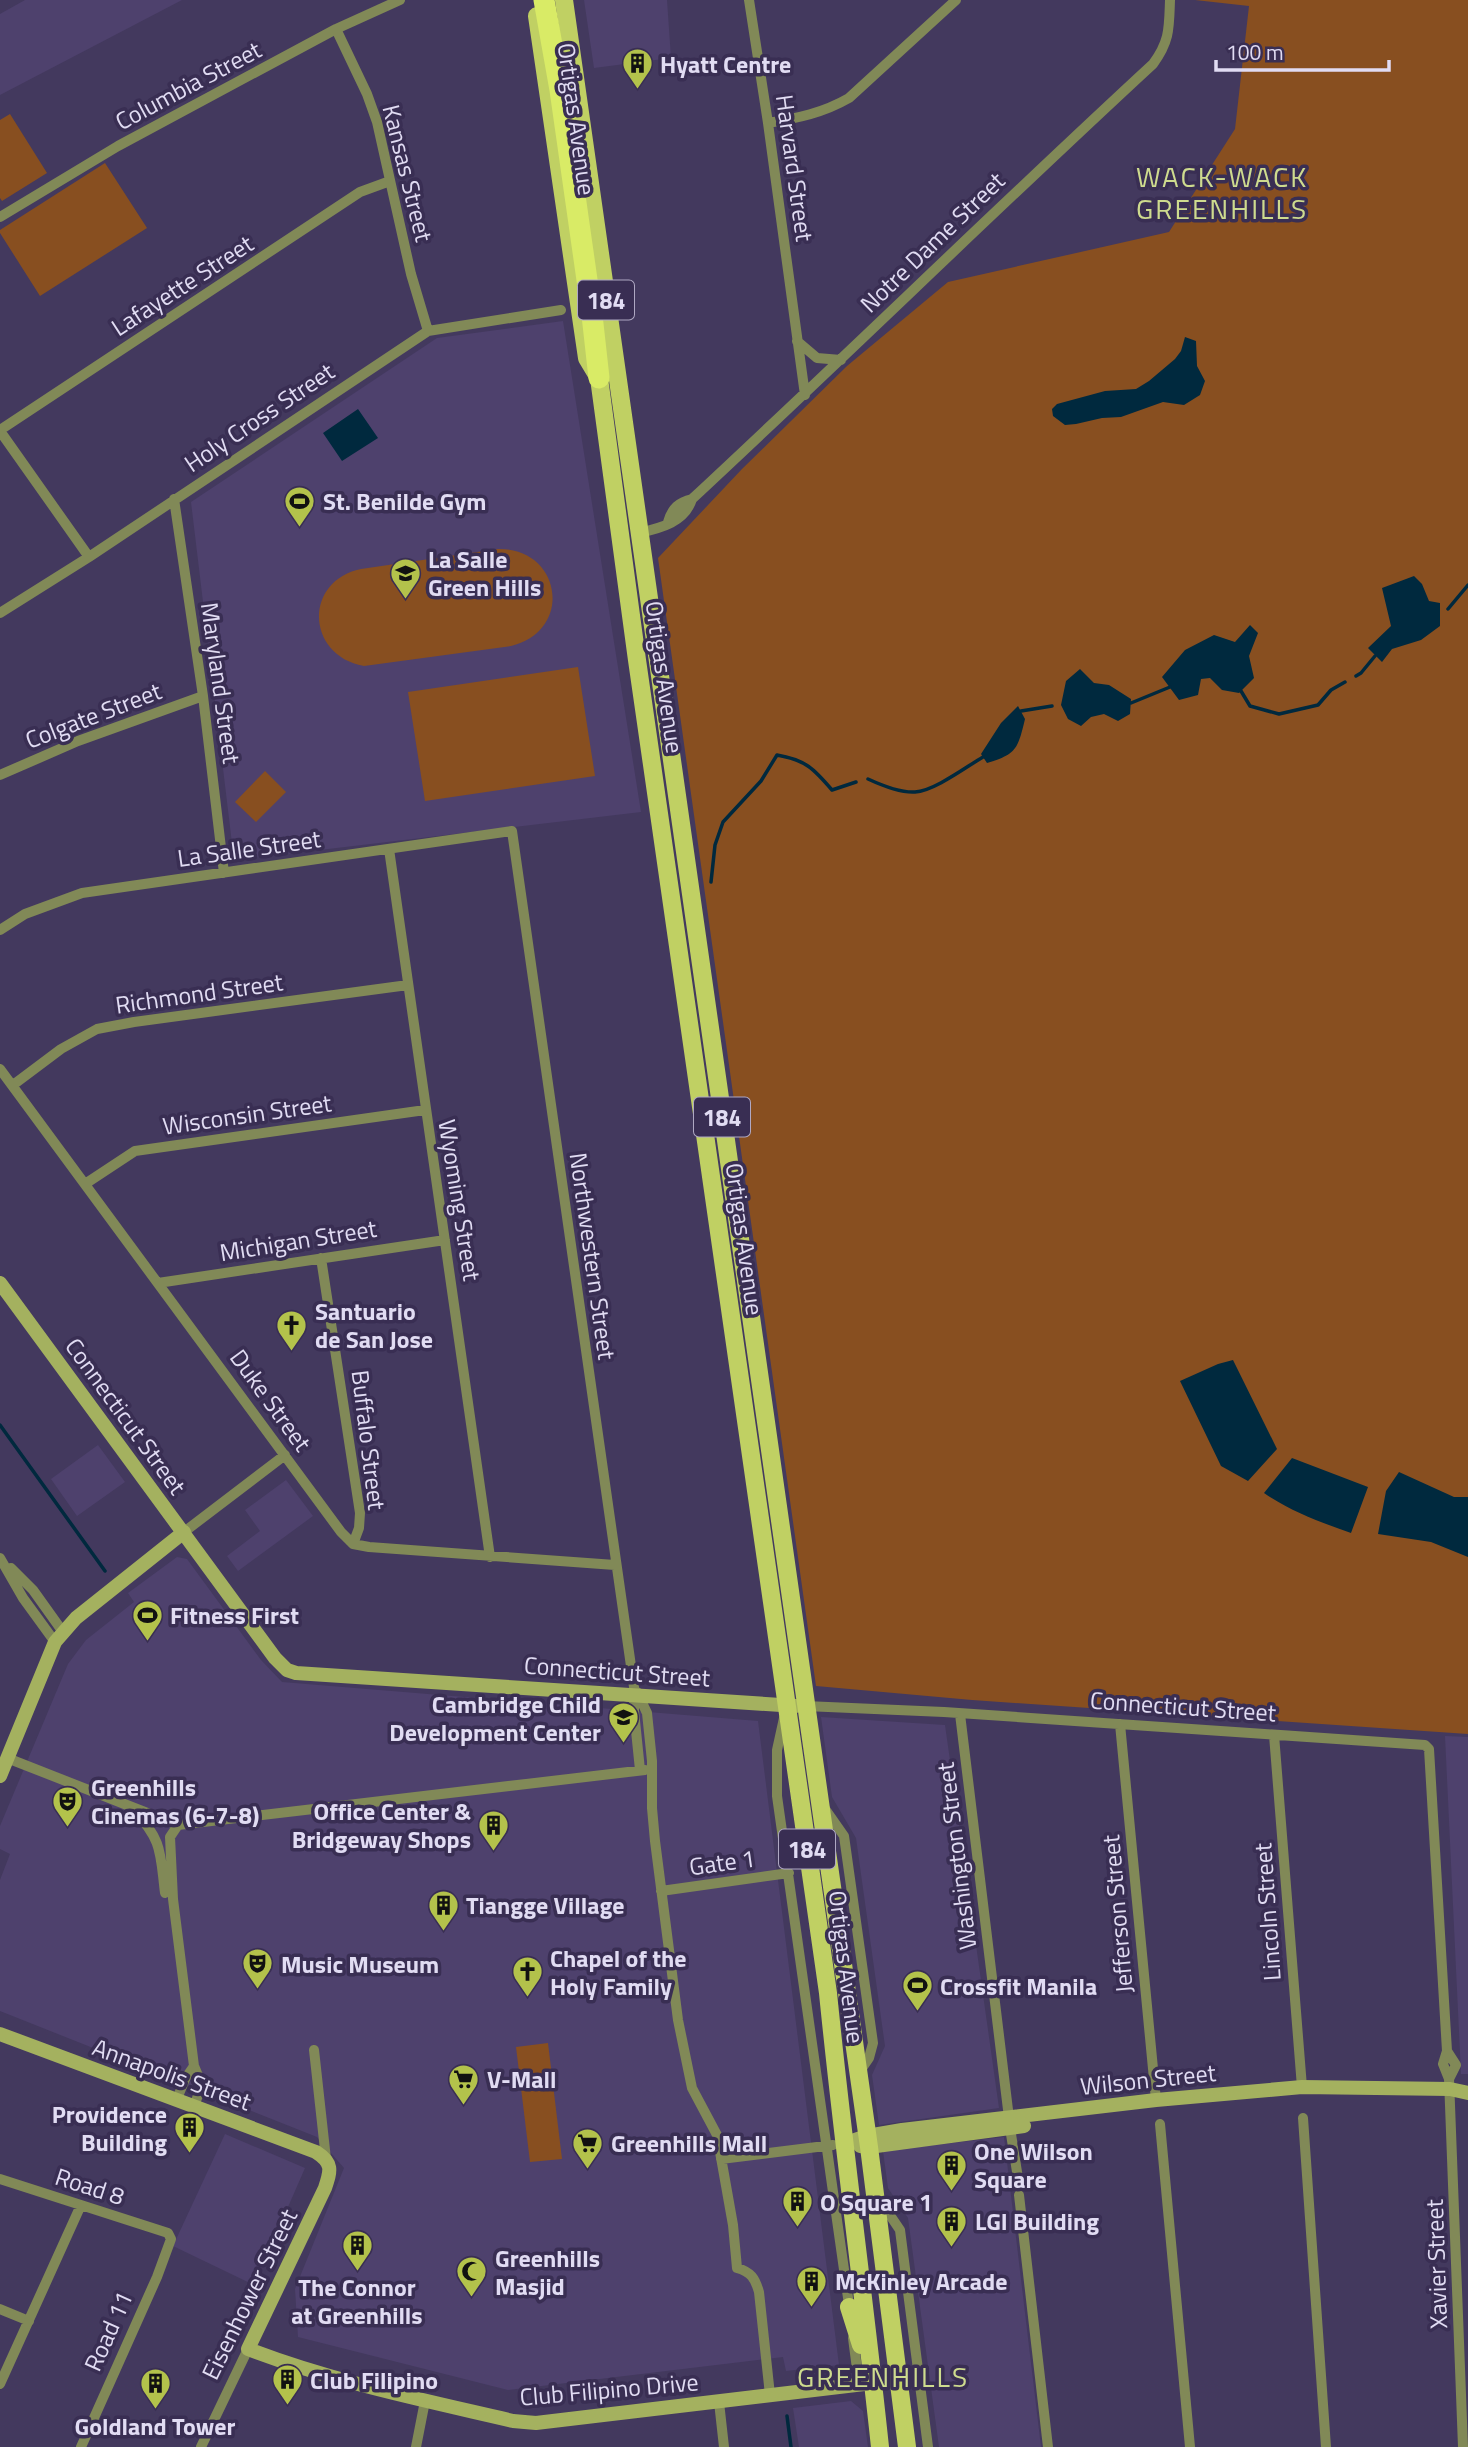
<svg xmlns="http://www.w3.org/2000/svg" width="1468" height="2447" viewBox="0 0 1468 2447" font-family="'Titillium Web',sans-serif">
<rect width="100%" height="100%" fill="#43395e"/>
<path fill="#4e416d" d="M 25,0 L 182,0 L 0,95 L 0,14 Z
M 584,0 L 667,0 L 671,58 L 594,68 Z
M 563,321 L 641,812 L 234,860 L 191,502 L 437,338 Z
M 98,1445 L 125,1482 L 77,1516 L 51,1479 Z
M 286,1480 L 313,1516 L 238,1571 L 227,1556 L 260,1531 L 245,1510 Z
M 177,1557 L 187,1559 L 261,1660 L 282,1682 L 758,1721 L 839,2365 L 786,2371 L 783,2357 L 508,2390 L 298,2337 L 295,2289 L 344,2168 L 317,2137 L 0,2011 L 0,1880 L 10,1854 L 0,1849 L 0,1826 L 68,1664 L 86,1640 L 134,1602 L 128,1593 Z
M 821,1717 L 945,1725 L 999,2108 L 879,2125 L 872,2075 L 885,2046 L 856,1838 L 832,1797 Z
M 1445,1736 L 1468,1737 L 1468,2074 L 1461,2074 Z
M 225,2134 L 305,2168 L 254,2285 L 173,2246 Z
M 1004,2137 L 1041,2447 L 939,2447 L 908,2218 L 888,2188 L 883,2151 Z
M 851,2401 L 863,2411 L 868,2447 L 799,2447 L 793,2408 Z"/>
<path fill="#884f20" d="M 1195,0 L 1468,0 L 1468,1734 L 972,1700 L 816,1686 L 658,558 L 742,469 L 847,366 L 948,282 L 1169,232 L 1235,129 L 1249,6 Z
M 10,114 L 47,173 L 2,201 L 0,198 L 0,120 Z
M 105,163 L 147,228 L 40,296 L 0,233 L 0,230 Z
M 498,549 C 562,548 574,631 511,646 L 364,666 C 306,656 303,581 361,569 Z
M 578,667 L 595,776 L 425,801 L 408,692 Z
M 265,771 L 286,792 L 256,822 L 235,802 Z
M 548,2043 L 562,2159 L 530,2162 L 516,2047 Z"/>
<path fill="#00293e" d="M 1185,337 L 1196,341 L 1197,366 L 1205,381 L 1200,395 L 1184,405 L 1163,402 L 1121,417 L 1102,418 L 1076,424 L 1065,425 L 1053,416 L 1052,409 L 1057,404 L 1105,391 L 1136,389 L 1149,381 L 1175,359 L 1181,351 Z
M 358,409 L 378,438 L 342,461 L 323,433 Z
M 1414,576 L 1422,584 L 1429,601 L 1440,603 L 1440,626 L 1421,640 L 1392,649 L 1382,662 L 1368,648 L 1391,626 L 1382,588 Z
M 1250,625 L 1258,633 L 1249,656 L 1254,678 L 1239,693 L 1222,690 L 1210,678 L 1201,679 L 1198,695 L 1179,700 L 1162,677 L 1185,650 L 1214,635 L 1235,642 Z
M 1080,669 L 1094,683 L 1109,685 L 1131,699 L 1130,714 L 1118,721 L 1104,714 L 1091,717 L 1081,726 L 1068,719 L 1061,705 L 1066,681 Z
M 1018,706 L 1025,719 C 1018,748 1017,754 987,763 L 981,754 L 1001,723 Z
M 1233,1360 L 1277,1449 L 1248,1481 L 1221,1466 L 1180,1381 L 1218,1364 Z
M 1292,1458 L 1368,1487 L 1351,1533 C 1320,1522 1292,1512 1264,1493 Z
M 1399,1472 L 1454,1497 L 1468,1497 L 1468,1557 L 1431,1542 L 1378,1534 L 1386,1491 Z"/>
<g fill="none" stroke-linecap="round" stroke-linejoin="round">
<path stroke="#00293e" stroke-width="3.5" d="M 1448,609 L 1468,585
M 1356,676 L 1361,673 L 1375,656
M 1241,691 L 1250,706 L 1279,714 L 1318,705 L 1331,690 L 1345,682
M 1131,703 L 1170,687
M 1021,711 L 1052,706
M 868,779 C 881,785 900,793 915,792 C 934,791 966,767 983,757
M 711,882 L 715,845 L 723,822 L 761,781 L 777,755 C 806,760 814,769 832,790 L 856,782
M 0,1425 L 105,1571
M 787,2416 L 791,2447"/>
<path stroke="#818957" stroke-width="10" d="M 749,0 L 768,123 L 805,395
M 336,29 L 367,94 L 377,122 L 411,274 L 428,331
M 768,123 C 798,118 823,113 849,98 L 956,0
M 0,217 L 118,146 L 336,29 L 400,0
M 797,341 L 817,358 L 841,360
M 0,430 L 360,192 L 390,181
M 0,431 L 89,557
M 174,499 L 203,696 L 224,873
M 668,522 C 672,508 679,502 692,499 C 847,355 998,207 1153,64 C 1170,41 1169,28 1170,0
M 639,533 C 661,528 685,522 692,499
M 0,613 L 89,557 L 428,331 L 561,310
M 0,775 L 78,741 L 203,696
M 389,849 L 490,1557
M 0,930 L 25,914 L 82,893 L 512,831 L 634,1687 L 634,1711 L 640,1770
M 0,1069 L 341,1532 L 353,1544 L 369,1547 L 615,1565
M 13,1085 L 61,1049 L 97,1029 L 134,1022 L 408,985
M 85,1184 L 135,1151 L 425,1110
M 321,1258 L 360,1513 L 359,1528 L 353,1544
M 158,1283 L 445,1240
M 184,1532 L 285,1455
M 0,1558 L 23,1598 L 55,1642
M 11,1568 L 33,1590 L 63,1632
M 637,1692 L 647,1713 L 652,1761 L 652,1808 L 655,1841 L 678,2020 L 692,2088 L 717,2135 L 733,2225 L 737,2268 C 751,2272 755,2278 759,2292 L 770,2395
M 805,1706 L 944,1712 L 1425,1745 L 1429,1749 L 1447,2051 L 1456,2065 L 1449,2079 L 1463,2447
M 960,1714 L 1009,2118
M 784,1718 L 777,1750 L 777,1796 L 850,2312
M 1120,1724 L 1156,2100
M 1274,1735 L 1302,2087
M 7,1758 L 178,1825 L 645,1770
M 823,1806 L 844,1836 L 873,2043 L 869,2058 L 858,2074
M 133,1809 C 163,1841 160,1852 165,1893
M 178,1825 L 170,1837 L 173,1899 L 194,2066 L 202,2085 L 194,2106
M 661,1891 L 789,1873
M 314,2050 L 326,2159
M 1447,2051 L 1443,2064 L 1449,2079
M 177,2099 L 185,2079 L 194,2066
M 1303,2118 L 1326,2447
M 1160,2124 L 1190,2447
M 1010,2128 L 1018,2178
M 721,2159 L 833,2145
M 0,2179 L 168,2233 L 171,2239 L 157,2277 L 81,2447
M 1019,2195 L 1048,2447
M 879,2199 L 900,2230 L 928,2447
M 0,2309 L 29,2321
M 853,2338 L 859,2384
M 0,2384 L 81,2205
M 719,2402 L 724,2447
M 201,2447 L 248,2349
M 416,2447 L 425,2401"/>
<path stroke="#a4b15f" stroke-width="14" d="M 0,1283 L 275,1658 L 287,1670 L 296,1673 L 796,1706
M 0,1776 L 55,1642 L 76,1618 L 184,1532
M 0,2034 L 316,2152 C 333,2163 331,2170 325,2188 L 248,2349 C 334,2382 423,2400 513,2421 L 536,2423 L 898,2380
M 843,2144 L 867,2136 L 902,2130 L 1156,2100 L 1302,2087 L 1450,2089 L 1468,2093
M 860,2146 L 869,2147 L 1024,2126"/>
<path stroke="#c0d063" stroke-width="18" d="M 564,0 L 869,2147 L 907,2447
M 537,16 L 587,358 L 599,378 L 637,660 L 828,1993 C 843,2145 864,2295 880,2447
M 849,2307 L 861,2345"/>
<path stroke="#d9eb66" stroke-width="21" d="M 592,315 L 599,378"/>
<path stroke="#d9eb66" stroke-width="21" d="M 544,0 L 560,90 L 592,315"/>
</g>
<defs>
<symbol id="building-pin" viewBox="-11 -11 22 30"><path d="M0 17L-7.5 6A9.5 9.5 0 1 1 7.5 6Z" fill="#b3c24b" stroke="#392e53"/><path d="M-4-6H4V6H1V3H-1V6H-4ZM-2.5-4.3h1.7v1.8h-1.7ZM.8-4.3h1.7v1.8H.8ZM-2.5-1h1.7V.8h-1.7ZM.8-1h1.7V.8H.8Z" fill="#111"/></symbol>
<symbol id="stadium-pin" viewBox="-11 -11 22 30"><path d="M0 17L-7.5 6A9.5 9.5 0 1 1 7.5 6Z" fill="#b3c24b" stroke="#392e53"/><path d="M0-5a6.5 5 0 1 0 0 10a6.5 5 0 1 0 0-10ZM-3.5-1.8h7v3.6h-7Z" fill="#111"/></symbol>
<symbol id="school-pin" viewBox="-11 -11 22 30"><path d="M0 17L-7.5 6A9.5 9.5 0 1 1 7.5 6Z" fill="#b3c24b" stroke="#392e53"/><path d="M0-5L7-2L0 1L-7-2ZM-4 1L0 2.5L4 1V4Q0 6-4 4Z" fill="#111"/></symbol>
<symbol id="church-pin" viewBox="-11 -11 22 30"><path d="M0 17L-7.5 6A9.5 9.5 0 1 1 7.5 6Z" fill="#b3c24b" stroke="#392e53"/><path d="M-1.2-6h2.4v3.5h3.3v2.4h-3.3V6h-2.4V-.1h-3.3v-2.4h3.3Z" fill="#111"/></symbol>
<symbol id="theatre-pin" viewBox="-11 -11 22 30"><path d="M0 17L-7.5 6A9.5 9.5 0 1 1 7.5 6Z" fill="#b3c24b" stroke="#392e53"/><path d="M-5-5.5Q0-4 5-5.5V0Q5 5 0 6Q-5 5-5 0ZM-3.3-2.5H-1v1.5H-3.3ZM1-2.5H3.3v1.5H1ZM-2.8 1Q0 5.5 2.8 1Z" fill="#111"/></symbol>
<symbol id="supermarket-pin" viewBox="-11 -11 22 30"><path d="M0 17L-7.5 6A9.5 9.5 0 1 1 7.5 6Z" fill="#b3c24b" stroke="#392e53"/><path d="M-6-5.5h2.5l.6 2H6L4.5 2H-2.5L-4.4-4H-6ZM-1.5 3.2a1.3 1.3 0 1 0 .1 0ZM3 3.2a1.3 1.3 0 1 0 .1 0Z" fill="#111"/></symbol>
<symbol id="mosque-pin" viewBox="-11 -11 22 30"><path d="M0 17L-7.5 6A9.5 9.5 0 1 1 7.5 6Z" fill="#b3c24b" stroke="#392e53"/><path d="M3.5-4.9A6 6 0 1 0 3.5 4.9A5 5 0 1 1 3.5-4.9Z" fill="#111"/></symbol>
</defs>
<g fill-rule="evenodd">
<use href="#building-pin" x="620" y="46" width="35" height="47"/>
<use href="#stadium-pin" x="282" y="484" width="35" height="47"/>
<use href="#school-pin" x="388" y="556" width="35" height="47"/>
<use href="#church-pin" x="274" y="1308" width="35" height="47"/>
<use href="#stadium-pin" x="130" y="1598" width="35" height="47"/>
<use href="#school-pin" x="606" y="1700" width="35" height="47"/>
<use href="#theatre-pin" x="50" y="1784" width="35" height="47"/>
<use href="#building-pin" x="476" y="1808" width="35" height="47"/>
<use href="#building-pin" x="426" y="1888" width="35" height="47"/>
<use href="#theatre-pin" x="240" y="1946" width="35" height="47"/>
<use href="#church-pin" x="510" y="1954" width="35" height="47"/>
<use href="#stadium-pin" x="900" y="1968" width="35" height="47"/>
<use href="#supermarket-pin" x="446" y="2062" width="35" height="47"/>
<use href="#building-pin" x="172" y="2110" width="35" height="47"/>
<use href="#supermarket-pin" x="570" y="2126" width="35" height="47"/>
<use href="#building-pin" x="934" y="2148" width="35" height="47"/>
<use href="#building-pin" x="780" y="2184" width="35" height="47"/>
<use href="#building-pin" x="934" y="2204" width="35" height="47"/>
<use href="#building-pin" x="340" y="2228" width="35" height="47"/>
<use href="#mosque-pin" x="454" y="2254" width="35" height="47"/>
<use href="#building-pin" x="794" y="2264" width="35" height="47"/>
<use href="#building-pin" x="270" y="2362" width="35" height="47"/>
<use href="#building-pin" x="138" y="2366" width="35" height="47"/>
</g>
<g text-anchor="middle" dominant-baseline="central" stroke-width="7" stroke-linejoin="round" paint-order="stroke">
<g fill="#392e53" stroke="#afa8c3" stroke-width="2">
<rect x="578" y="280.5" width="56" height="39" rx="5"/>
<rect x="694" y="1097.5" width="56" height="39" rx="5"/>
<rect x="779" y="1829.5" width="56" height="39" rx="5"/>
</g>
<g font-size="23" font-weight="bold" fill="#e1dcf3">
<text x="606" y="300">184</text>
<text x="722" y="1117">184</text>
<text x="807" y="1849">184</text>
</g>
<g font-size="24" font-weight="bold" fill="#e1dcf3" stroke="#392e53" text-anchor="start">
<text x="660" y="64">Hyatt Centre</text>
<text x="323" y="501">St. Benilde Gym</text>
<text x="428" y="559">La Salle<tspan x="428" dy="28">Green Hills</tspan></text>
<text x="315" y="1311">Santuario<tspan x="315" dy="28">de San Jose</tspan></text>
<text x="170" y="1615">Fitness First</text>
<text x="601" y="1704" text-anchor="end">Cambridge Child<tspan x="601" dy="28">Development Center</tspan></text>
<text x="91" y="1787">Greenhills<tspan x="91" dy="28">Cinemas (6-7-8)</tspan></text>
<text x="471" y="1811" text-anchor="end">Office Center &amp;<tspan x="471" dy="28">Bridgeway Shops</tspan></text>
<text x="466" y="1905">Tiangge Village</text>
<text x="550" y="1958">Chapel of the<tspan x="550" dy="28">Holy Family</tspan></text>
<text x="281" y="1964">Music Museum</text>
<text x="940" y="1986">Crossfit Manila</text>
<text x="487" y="2079">V-Mall</text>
<text x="167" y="2114" text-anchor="end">Providence<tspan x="167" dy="28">Building</tspan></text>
<text x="611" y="2143">Greenhills Mall</text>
<text x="974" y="2151">One Wilson<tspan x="974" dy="28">Square</tspan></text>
<text x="820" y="2202">O Square 1</text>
<text x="975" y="2221">LGI Building</text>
<text x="495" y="2258">Greenhills<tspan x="495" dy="28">Masjid</tspan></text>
<text x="835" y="2281">McKinley Arcade</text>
<text x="357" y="2287" text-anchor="middle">The Connor<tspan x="357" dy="28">at Greenhills</tspan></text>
<text x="310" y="2380">Club Filipino</text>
<text x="155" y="2426" text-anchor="middle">Goldland Tower</text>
</g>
<g font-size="24" fill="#e1dcf3" stroke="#392e53">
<text transform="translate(188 85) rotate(-28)">Columbia Street</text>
<text transform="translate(577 119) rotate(82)">Ortigas Avenue</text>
<text transform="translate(795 168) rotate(82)">Harvard Street</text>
<text transform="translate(408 173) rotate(76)">Kansas Street</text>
<text transform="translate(932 242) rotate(-44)">Notre Dame Street</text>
<text transform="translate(182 285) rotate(-33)">Lafayette Street</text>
<text transform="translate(259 417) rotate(-34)">Holy Cross Street</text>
<text transform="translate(665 677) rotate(82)">Ortigas Avenue</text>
<text transform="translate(221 683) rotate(82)">Maryland Street</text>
<text transform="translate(93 715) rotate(-21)">Colgate Street</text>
<text transform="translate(249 848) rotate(-8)">La Salle Street</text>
<text transform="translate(199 993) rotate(-8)">Richmond Street</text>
<text transform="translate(247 1114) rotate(-8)">Wisconsin Street</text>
<text transform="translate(460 1200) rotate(81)">Wyoming Street</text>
<text transform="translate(745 1239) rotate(82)">Ortigas Avenue</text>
<text transform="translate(298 1240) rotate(-9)">Michigan Street</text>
<text transform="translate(593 1256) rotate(82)">Northwestern Street</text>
<text transform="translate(271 1400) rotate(54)">Duke Street</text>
<text transform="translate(126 1416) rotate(54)">Connecticut Street</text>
<text transform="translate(369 1440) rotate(83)">Buffalo Street</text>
<text transform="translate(617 1671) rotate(4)">Connecticut Street</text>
<text transform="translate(1183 1706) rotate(4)">Connecticut Street</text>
<text transform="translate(956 1856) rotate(-97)">Washington Street</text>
<text transform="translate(722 1862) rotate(-8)">Gate 1</text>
<text transform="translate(1267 1912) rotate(-94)">Lincoln Street</text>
<text transform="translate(1117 1914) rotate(-95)">Jefferson Street</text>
<text transform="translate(847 1967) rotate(83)">Ortigas Avenue</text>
<text transform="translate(172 2074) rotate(20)">Annapolis Street</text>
<text transform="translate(1148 2079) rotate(-6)">Wilson Street</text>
<text transform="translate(90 2186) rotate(18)">Road 8</text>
<text transform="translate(1436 2264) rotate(-92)">Xavier Street</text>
<text transform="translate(249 2294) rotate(-64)">Eisenhower Street</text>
<text transform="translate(108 2331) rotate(-66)">Road 11</text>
<text transform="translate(609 2389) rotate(-5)">Club Filipino Drive</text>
</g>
<g font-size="28" letter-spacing="2" fill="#cedb8e" stroke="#392e53">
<text x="1222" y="176">WACK-WACK<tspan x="1222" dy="32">GREENHILLS</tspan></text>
<text x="883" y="2376">GREENHILLS</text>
</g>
</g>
<path d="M1216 60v10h173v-10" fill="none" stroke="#e1dcf3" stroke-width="3.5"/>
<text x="1226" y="60" font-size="21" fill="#e1dcf3" stroke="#392e53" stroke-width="5" paint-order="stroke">100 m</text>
</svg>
